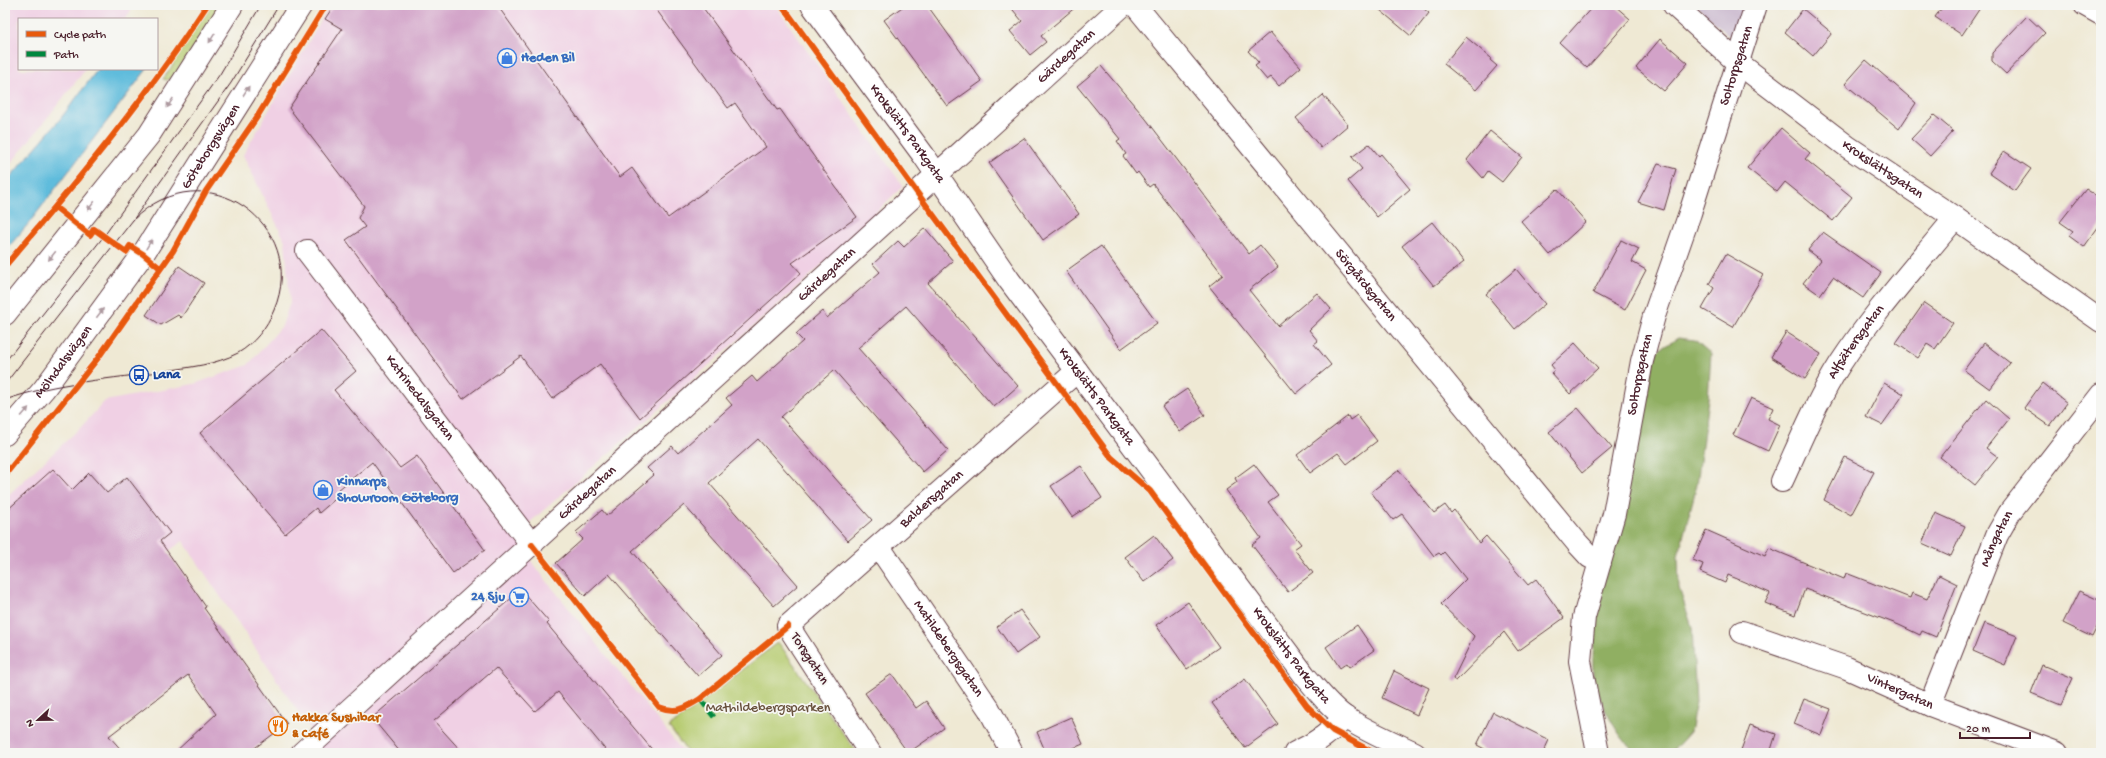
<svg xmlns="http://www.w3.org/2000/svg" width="2106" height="758" viewBox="0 0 2106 758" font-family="'Gochi Hand',sans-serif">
<rect width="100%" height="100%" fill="#f6f6f2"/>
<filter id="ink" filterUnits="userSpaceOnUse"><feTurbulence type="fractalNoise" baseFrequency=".025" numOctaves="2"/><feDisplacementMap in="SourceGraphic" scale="8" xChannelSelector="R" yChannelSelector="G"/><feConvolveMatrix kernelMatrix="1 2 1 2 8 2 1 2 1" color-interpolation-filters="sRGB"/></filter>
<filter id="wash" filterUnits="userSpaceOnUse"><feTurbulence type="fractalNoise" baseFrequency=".012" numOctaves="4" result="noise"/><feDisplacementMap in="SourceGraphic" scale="16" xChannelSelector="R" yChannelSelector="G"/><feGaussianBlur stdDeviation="0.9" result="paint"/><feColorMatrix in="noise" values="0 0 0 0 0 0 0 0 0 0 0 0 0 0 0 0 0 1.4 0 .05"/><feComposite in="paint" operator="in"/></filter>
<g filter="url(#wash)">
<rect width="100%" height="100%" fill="#efe9d4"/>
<path fill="#f0d0e4" d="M 5,5 L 134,5 L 126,19 L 19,19 L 19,69 L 86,69 L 5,171 Z
M 330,5 L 775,5 L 903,186 L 806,280 L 520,531 L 531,561 L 684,753 L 286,753 L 311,731 L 183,541 L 5,665 L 5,498 L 80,428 L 105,401 L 194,384 L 248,365 L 282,326 L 290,302 L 285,241 L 243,155 Z"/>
<path fill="#cebed1" d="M 1695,5 L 1744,5 L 1733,39 Z"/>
<path fill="#b6cb6f" stroke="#80754d" d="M 211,5 L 222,5 L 174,77 L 167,80 L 163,79 L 173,65 L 173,57 Z
M 778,642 L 857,753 L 688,753 L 669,727 Z"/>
<path fill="#90af62" stroke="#6d6746" d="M 1678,338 L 1695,340 L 1711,354 L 1708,399 L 1697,485 L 1678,556 L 1679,588 L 1692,627 L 1696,702 L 1690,732 L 1671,753 C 1662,753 1650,755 1640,753 C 1621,748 1594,692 1593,674 C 1592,653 1595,632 1597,612 L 1651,372 L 1657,351 Z"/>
<path fill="#5ebcdc" stroke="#546e84" d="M 98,69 L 147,69 L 29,223 L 5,251 L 5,183 L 61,118 Z"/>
<g id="blocks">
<path fill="#d2a2c8" d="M 334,5 L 497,5 L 620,177 L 632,168 L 668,218 L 766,147 L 735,103 L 728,108 L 653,5 L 701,5 L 777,110 L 780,109 L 857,217 L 792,263 L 801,273 L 640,418 L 600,364 L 552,399 L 521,356 L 463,399 L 346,240 L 365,227 L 358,218 L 364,206 L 289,108 L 342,29 L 325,19 Z
M 905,5 L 927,5 L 982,81 L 947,106 L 884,20 Z
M 1009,5 L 1078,5 L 1041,36 L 1046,42 L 1030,55 L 1010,31 L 1022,21 Z
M 1374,5 L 1419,5 L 1429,13 L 1411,36 Z
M 1594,5 L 1614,5 L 1630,19 L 1587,68 L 1560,43 Z
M 1944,5 L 1982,5 L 1962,35 L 1935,17 Z
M 1803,9 L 1832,33 L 1813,56 L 1785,32 Z
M 2027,16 L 2045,33 L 2006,74 L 1992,61 L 1992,53 Z
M 1270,32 L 1301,67 L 1279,86 L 1271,77 L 1267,80 L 1255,66 L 1259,63 L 1248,51 Z
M 1466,37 L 1491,58 L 1490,60 L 1497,66 L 1476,90 L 1444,64 Z
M 1660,39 L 1688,63 L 1664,91 L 1636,68 Z
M 1866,60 L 1916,103 L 1899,129 L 1845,84 Z
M 1101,66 L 1146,119 L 1249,254 L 1260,245 L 1278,267 L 1249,290 L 1278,326 L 1317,293 L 1331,309 L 1309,330 L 1318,341 L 1314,344 L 1331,365 L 1296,394 L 1209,286 L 1223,275 L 1153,184 L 1149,187 L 1138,172 L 1136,174 L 1123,156 L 1126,154 L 1117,141 L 1120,139 L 1077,86 Z
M 1323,95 L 1348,125 L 1321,148 L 1296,118 Z
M 1934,115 L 1953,131 L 1930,156 L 1911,139 Z
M 1781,128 L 1810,153 L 1805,159 L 1852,197 L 1833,221 L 1785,182 L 1777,192 L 1747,168 Z
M 1490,131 L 1522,157 L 1502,182 L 1488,171 L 1483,178 L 1467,160 Z
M 1024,138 L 1079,214 L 1043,240 L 989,163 Z
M 1369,144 L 1379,156 L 1381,154 L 1410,189 L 1377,217 L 1348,181 L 1362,169 L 1352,157 Z
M 2004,151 L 2031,169 L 2015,191 L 1989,173 Z
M 1658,164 L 1676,169 L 1664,210 L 1638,202 Z
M 1557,189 L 1586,222 L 1550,255 L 1521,221 Z
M 2086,189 L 2101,199 L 2101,223 L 2084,247 L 2069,236 L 2073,231 L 2060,222 Z
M 1432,222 L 1464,262 L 1434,286 L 1402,246 Z
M 925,228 L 953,261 L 928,283 L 1018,386 L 994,407 L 906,306 L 858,348 L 948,450 L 923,472 L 834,370 L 781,417 L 872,520 L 848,541 L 758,439 L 709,483 L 798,585 L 774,606 L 684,505 L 632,551 L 722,655 L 698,676 L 609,574 L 585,596 L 556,563 L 583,539 L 576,532 L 602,510 L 607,516 L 654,475 L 647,468 L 672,446 L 678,453 L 732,405 L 726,398 L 752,376 L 757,382 L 803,341 L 796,334 L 822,311 L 827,318 L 880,272 L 873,264 L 898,241 L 904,247 Z
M 1823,232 L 1881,273 L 1863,298 L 1833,277 L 1820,295 L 1803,283 L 1821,260 L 1808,250 Z
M 1621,240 L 1639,249 L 1632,262 L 1646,270 L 1625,310 L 1593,293 Z
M 1101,246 L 1157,323 L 1121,349 L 1066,271 Z
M 1726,254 L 1763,275 L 1733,327 L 1702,309 L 1714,288 L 1709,284 Z
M 179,266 L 204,283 L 181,318 L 178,315 L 161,325 L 146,315 Z
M 1516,269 L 1545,304 L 1515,329 L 1486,294 Z
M 1924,303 L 1953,323 L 1935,349 L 1927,344 L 1918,358 L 1896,343 Z
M 321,330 L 356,371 L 334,390 L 400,468 L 417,456 L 485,550 L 453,573 L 372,462 L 338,490 L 341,494 L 319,513 L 316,508 L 285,534 L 200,433 Z
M 1786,332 L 1821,354 L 1805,379 L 1771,357 Z
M 1575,343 L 1598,368 L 1570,394 L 1551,373 L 1555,370 L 1551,365 Z
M 1984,343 L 2010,363 L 1990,389 L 1964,370 Z
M 1884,383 L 1904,394 L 1882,425 L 1866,417 Z
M 2042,383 L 2067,403 L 2050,426 L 2024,408 Z
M 1187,389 L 1205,415 L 1180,432 L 1162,406 Z
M 1751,398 L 1773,408 L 1768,419 L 1780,425 L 1768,451 L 1733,435 Z
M 1986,399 L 2009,419 L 1986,448 L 1998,457 L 1975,485 L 1940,457 Z
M 1578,408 L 1612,448 L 1582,473 L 1549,432 Z
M 1357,415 L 1377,441 L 1347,464 L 1338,453 L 1310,473 L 1297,455 L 1348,416 L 1350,420 Z
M 1845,457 L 1874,472 L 1851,515 L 1824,500 Z
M 1254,464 L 1278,495 L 1268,502 L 1301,544 L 1294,549 L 1313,573 L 1288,592 L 1252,545 L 1261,538 L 1226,490 L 1237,482 L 1235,478 Z
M 1081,466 L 1102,498 L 1072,517 L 1051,486 Z
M 53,469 L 72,490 L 89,473 L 107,493 L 127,477 L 170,533 L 160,541 L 206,607 L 204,608 L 287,724 L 248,753 L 174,753 L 216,714 L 188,675 L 109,736 L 124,753 L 5,753 L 5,512 Z
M 1399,470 L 1434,513 L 1445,505 L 1451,513 L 1454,510 L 1479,543 L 1486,536 L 1528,585 L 1536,579 L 1564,618 L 1518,651 L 1504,632 L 1456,681 L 1453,679 L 1474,636 L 1441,604 L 1466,579 L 1444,552 L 1441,555 L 1439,553 L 1434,556 L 1402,514 L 1393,520 L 1371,492 Z
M 1936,513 L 1965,526 L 1951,556 L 1922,543 Z
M 1706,530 L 1765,556 L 1769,548 L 1844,579 L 1846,573 L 1910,598 L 1912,593 L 1927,599 L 1939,575 L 1957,584 L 1936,637 L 1922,631 L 1920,635 L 1899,625 L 1805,589 L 1795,615 L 1765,603 L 1770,593 L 1728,575 L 1725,583 L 1700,572 L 1703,564 L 1693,560 Z
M 1154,535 L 1173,560 L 1144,582 L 1125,557 Z
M 521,590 L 549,622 L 547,624 L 566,647 L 655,753 L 608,753 L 558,692 L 535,711 L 496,668 L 434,721 L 463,753 L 401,753 L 372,718 Z
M 2079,591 L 2101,601 L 2101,619 L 2092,637 L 2063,623 Z
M 1188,602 L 1219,647 L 1187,669 L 1156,625 Z
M 1020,610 L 1040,637 L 1016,654 L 997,627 Z
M 1984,623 L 2017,636 L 2005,665 L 1973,651 Z
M 1357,625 L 1374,650 L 1350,667 L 1347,663 L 1340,668 L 1326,647 Z
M 2042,665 L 2073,678 L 2061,705 L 2031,693 Z
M 1394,671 L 1429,688 L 1417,715 L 1382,698 Z
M 892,674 L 916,708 L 926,701 L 944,728 L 908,753 L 865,693 Z
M 1245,679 L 1278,724 L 1245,748 L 1212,703 Z
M 1804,699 L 1831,709 L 1821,735 L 1794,724 Z
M 1493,712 L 1549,740 L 1543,753 L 1492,753 L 1477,745 Z
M 1071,717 L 1083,744 L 1062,753 L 1046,753 L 1037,732 Z
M 1750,725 L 1776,734 L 1770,753 L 1740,753 Z"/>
</g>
</g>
<g filter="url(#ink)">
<use href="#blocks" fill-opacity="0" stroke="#633d44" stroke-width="1"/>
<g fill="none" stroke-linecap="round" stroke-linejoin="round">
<defs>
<g id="minor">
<path id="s1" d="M 1135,5 L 1578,544 L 1590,557 L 1600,562"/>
<path id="s2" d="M 1674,5 L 1737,62 L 1848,147 L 1955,218 L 2101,321"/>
<path d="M 2085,5 L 2101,14"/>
<path id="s3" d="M 307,251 L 532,545"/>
<path id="s4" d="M 1782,481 C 1800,442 1817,400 1840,364 C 1874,312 1916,266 1955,218"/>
<path id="s5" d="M 879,547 L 989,709 L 1012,753"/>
<path id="s6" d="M 1742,632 L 1847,668 L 1930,705 L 2057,753"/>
<path id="s7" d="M 1930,705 L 1997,535 L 2010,512 L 2101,395"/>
<path id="s8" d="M 302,753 L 1123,5"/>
<path id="s9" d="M 870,753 L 788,626 L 1077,371"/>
<path d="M 1295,753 C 1315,744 1330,734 1345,717"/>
<path id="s10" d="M 1598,753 L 1580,661 L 1584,617 L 1614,514 L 1642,361 L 1654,316 L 1690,213 L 1756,5"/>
</g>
<g id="tertiary">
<path id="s11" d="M 812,5 L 924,156 L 1009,280 L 1305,676 C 1318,691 1330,707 1346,718 C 1368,732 1392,742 1415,753"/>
</g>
<g id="secondary">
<path d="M 5,314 L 149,135 L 232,5"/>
<path id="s12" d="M 5,434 L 44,389 L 143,254 L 301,5"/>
</g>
</defs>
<use href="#minor" stroke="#633d44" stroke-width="24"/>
<use href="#tertiary" stroke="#633d44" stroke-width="24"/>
<use href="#secondary" stroke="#633d44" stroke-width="24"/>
<use href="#minor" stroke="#fff" stroke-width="22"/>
<use href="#tertiary" stroke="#fff" stroke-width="22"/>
<use href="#secondary" stroke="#fff" stroke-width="22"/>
<path stroke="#4a1f2b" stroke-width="1" d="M 5,362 L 104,236 L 220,74 L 261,5
M 5,384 L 133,220 L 231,83 L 279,5
M 5,400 C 56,382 112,379 165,371 C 190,367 215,365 238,353 C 254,344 267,327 274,310 C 310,226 205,148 133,220"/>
<path stroke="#00873e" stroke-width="5" stroke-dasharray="10 5" stroke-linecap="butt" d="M 700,699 L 714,717"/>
<defs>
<path id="cycleway" d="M 782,5 L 918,194 L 1111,457 L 1150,491 L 1307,706 L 1333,731 L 1374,753
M 55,207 L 90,235 L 94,229 L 126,252 L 130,246 L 143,254 L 160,268
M 5,266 C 76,183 147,97 207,5
M 5,475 L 98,358 L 173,251 L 206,191 L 257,117 L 326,5
M 532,545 L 659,707 C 676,714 686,708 700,699 L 788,626"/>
</defs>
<use href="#cycleway" stroke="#f6f6f2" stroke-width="8"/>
<use href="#cycleway" stroke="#e8590c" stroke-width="6"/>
</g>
<defs><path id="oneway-solid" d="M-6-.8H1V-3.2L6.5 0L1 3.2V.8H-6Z"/></defs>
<g fill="#ae9aa0">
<use href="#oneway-solid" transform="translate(212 38) rotate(122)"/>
<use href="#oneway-solid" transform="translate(246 91) rotate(-57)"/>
<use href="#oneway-solid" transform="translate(170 103) rotate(123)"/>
<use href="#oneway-solid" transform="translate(91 206) rotate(129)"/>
<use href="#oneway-solid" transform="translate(149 244) rotate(-59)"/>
<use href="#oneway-solid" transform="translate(52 256) rotate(129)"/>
<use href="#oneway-solid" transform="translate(100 313) rotate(-53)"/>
<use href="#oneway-solid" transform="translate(25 412) rotate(-49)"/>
</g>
</g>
<defs>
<symbol id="shop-ring" viewBox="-11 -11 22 22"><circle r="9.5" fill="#f6f6f2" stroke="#3f7fe0" stroke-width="1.5"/><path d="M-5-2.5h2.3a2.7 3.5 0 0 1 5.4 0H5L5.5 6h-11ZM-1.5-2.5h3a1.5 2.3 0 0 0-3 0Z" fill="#3f7fe0"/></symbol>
<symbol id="bus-ring" viewBox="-11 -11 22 22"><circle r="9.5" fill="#f6f6f2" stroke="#1a4fb4" stroke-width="1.5"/><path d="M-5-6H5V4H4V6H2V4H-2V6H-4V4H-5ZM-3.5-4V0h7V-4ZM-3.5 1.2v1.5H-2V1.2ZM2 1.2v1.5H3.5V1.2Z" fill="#1a4fb4"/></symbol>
<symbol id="supermarket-ring" viewBox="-11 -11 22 22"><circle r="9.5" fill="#f6f6f2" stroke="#3f7fe0" stroke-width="1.5"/><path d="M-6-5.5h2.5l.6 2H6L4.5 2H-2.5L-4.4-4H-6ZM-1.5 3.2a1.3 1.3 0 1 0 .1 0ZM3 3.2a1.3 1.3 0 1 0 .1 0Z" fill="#3f7fe0"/></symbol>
<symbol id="restaurant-ring" viewBox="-11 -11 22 22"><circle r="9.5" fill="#f6f6f2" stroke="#e8710a" stroke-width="1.5"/><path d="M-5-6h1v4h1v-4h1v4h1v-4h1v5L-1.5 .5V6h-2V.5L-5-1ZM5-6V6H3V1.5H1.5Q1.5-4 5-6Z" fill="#e8710a"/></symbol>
</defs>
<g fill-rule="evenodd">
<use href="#shop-ring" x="496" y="47" width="22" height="22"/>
<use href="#bus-ring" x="128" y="364" width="22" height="22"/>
<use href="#shop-ring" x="312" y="479" width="22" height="22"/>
<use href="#supermarket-ring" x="508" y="586" width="22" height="22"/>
<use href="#restaurant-ring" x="267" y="715" width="22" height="22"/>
</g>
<g text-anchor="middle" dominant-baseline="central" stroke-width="3.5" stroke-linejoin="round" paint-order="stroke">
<g font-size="14" fill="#4a1f2b" stroke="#f6f6f2">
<text stroke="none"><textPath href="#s8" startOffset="1034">Gärdegatan</textPath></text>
<text stroke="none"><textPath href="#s10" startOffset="711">Soltorpsgatan</textPath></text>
<text stroke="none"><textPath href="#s11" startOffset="160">Krokslätts Parkgata</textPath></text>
<text stroke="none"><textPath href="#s12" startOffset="354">Göteborgsvägen</textPath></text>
<text stroke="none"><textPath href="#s2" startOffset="266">Krokslättsgatan</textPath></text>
<text stroke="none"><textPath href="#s8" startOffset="710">Gärdegatan</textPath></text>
<text stroke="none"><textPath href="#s1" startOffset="363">Sörgårdsgatan</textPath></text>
<text stroke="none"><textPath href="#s4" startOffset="158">Alfsätersgatan</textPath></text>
<text stroke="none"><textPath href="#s12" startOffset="93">Mölndalsvägen</textPath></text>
<text stroke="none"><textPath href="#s10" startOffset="387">Soltorpsgatan</textPath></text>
<text stroke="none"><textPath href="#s11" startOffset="484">Krokslätts Parkgata</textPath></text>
<text stroke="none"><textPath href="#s3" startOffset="185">Katrinedalsgatan</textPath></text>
<text stroke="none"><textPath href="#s8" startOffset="386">Gärdegatan</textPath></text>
<text stroke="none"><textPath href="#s9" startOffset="343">Baldersgatan</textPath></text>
<text stroke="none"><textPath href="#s7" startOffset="179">Mångatan</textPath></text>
<text stroke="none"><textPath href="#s5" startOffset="123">Matildebergsgatan</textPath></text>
<text stroke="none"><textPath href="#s11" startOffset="808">Krokslätts Parkgata</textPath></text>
<text transform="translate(809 659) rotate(57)">Torsgatan</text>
<text stroke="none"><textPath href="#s6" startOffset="169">Vintergatan</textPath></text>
</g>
<g font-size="14" font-weight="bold" fill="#366cbe" stroke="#f6f6f2" text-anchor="start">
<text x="521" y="58">Heden Bil</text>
<text x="337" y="482">Kinnarps<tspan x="337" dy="16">Showroom Göteborg</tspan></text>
<text x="505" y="597" text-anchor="end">24 Sju</text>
</g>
<g font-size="14" font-weight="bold" fill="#164399" stroke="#f6f6f2" text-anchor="start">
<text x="153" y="375">Lana</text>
</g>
<g font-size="14" fill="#6a533f" stroke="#f6f6f2">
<text x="768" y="708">Mathildebergsparken</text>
</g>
<g font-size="14" font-weight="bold" fill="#c56008" stroke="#f6f6f2" text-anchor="start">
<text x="292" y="718">Hakka Sushibar<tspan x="292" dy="16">&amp; Café</tspan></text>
</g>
</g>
<rect width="2106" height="758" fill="none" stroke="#f6f6f2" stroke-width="20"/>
<rect x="18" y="18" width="140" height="52" fill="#f6f6f2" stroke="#b1a0a2"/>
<rect x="26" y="31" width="20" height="6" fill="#e8590c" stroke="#b1a0a2"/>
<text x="54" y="38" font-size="12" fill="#4a1f2b">Cycle path</text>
<rect x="26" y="51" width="20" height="6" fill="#00873e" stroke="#b1a0a2"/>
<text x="54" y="58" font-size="12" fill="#4a1f2b">Path</text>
<g transform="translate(38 720) rotate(248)" stroke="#f6f6f2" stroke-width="3" paint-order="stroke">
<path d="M0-3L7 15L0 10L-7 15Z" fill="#4a1f2b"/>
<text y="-6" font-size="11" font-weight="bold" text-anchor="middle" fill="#4a1f2b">N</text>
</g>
<path d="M1960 732v6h70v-6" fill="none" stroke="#4a1f2b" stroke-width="2"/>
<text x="1966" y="732" font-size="12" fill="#4a1f2b" stroke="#f6f6f2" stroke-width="3" paint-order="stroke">20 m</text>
</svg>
